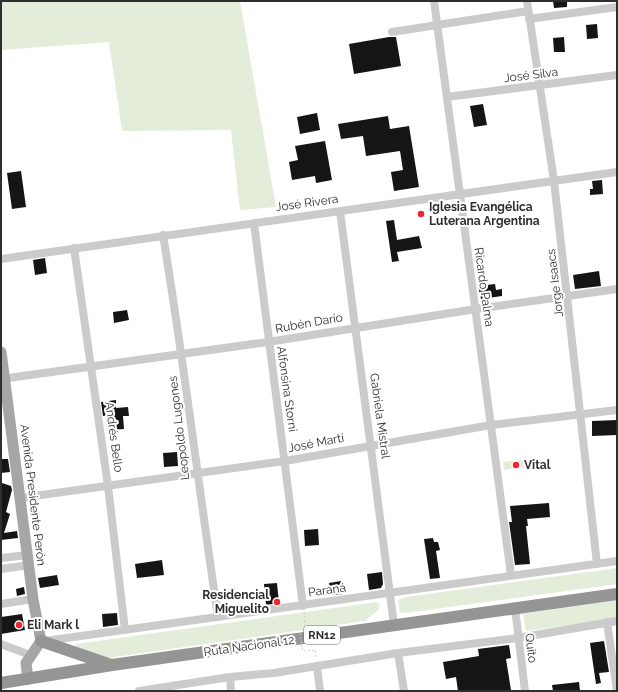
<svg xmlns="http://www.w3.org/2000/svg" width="618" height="692" viewBox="0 0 618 692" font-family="Raleway,sans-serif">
<rect width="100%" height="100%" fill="#fff"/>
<path fill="#e4ecda" d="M 1,1 L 240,1 L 276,207 L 240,210 L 231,130 L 122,131 L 109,42 L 1,50 Z
M 527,459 L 528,467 L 504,470 L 503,462 Z
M 617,568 L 617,584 L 405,613 L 400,612 L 398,600 L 406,597 Z
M 617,600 L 617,619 L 526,631 L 523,614 Z
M 377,602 L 380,605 L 378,610 L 365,621 L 108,658 L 75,647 L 76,644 Z"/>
<path fill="#151515" d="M 553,1 L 567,1 L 567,7 L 554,8 Z
M 597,24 L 598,38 L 587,39 L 586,25 Z
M 389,37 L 396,37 L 401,66 L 354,74 L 349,44 Z
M 564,37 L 565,52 L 554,52 L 553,38 Z
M 483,104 L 487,125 L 474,127 L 470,106 Z
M 317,113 L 320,130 L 300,134 L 297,117 Z
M 388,116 L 390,129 L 409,126 L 419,187 L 394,191 L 391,172 L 403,170 L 400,151 L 366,156 L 363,136 L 341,139 L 338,124 Z
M 325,141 L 332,180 L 316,183 L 315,176 L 292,180 L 289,162 L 298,160 L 295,146 Z
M 21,171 L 26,207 L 12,209 L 7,173 Z
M 602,180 L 603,194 L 590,195 L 590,189 L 593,189 L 592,181 Z
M 394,220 L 397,240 L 419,236 L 422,248 L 397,252 L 399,261 L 392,262 L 386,221 Z
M 45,258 L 47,273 L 35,275 L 33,260 Z
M 599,271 L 601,286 L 575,289 L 573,275 Z
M 495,284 L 496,290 L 502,289 L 502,296 L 481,299 L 478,286 Z
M 127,310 L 129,320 L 114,323 L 113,312 Z
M 116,400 L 116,408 L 128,407 L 129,416 L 123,416 L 124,429 L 110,430 L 109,415 L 103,416 L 101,402 Z
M 617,420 L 617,435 L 592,436 L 592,421 Z
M 177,452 L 178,466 L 164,467 L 163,453 Z
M 1,459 L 8,459 L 10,472 L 1,473 Z
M 2,483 L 11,486 L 12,490 L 6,512 L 10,514 L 4,533 L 17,531 L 18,538 L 1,540 Z
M 549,503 L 550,517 L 527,519 L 528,526 L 526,526 L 530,564 L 515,565 L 509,522 L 512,522 L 510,506 Z
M 318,529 L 319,545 L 305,546 L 304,530 Z
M 433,538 L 434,542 L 438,542 L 440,550 L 436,551 L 440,578 L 430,579 L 424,539 Z
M 162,560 L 164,575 L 137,578 L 135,564 Z
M 382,572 L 383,584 L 381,588 L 369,590 L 367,574 Z
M 57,575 L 59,585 L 40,588 L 38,578 Z
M 341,581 L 343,594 L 331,595 L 329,583 Z
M 277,583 L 279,603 L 266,605 L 264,584 Z
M 24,587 L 25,594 L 17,596 L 16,589 Z
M 117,613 L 118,625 L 103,627 L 102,614 Z
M 22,614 L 25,630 L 1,634 L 1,617 Z
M 604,641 L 609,672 L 599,673 L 601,683 L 596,684 L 590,643 Z
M 509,645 L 511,658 L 506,659 L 511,690 L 458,691 L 456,677 L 446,679 L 443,662 L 479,656 L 478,649 Z
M 579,682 L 580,691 L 553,691 L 552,685 Z"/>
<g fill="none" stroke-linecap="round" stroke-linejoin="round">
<path stroke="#cbcbcb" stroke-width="1" stroke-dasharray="2 2" stroke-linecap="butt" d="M 304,612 L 305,628
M 302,648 L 303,651 L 315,650 L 316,658"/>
<path stroke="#cbcbcb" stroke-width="8" d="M 434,1 L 511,575
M 527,1 L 554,181 L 597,564
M 529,19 L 617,7
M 392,32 L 528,11
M 447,97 L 617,75
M 340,211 L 394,625
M 254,223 L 303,606
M 163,235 C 184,362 199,490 218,617
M 74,248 L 108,486 L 125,630
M 1,259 L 617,172
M 1,379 L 268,342 L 476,309 L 617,289
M 20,498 L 285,461 L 491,425 L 617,410
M 1,558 L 28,555
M 1,569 L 30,565
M 1,604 L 33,599
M 515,608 L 525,691
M 607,622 L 617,691
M 45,641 L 617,561
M 1,644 L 30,655
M 398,653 L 404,691
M 317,666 L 320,691
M 230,677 L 231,691
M 139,691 L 230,677 L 274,673 L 398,653 L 518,638 L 617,621"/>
<path stroke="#a6a6a6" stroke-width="11" d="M 1,352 L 33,599 L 41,641 L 26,663 L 28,679"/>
<path stroke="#959595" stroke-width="12" d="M 41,641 L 111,665
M 1,683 L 112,665 L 617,594"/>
<path stroke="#cbcbcb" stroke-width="1" stroke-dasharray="2 2" stroke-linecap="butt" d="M 300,633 L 302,648"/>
</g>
<g fill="#ef2631" stroke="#fff" stroke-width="1.5">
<circle cx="421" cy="214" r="4"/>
<circle cx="516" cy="465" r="4"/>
<circle cx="277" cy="602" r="4"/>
<circle cx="19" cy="625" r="4"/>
</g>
<g text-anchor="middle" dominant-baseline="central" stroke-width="4" stroke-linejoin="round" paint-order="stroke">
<rect fill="#fff" stroke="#6d6d6d" stroke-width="1" x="304" y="626" width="36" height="18" rx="3"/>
<g font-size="11" font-weight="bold" fill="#2e2e2e">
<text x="322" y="635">RN12</text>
</g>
<g font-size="12" fill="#2e2e2e" stroke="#fff">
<text transform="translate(531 75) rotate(-7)">José Silva</text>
<text transform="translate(307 203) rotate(-8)">José Rivera</text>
<text transform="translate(555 283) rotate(-97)">Jorge Isaacs</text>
<text transform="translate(484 287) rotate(82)">Ricardo Palma</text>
<text transform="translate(309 323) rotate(-10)">Rubén Darío</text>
<text transform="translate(287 389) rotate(82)">Alfonsina Storni</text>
<text transform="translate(380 416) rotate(82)">Gabriela Mistral</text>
<text transform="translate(179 428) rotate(-97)">Leopoldo Lugones</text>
<text transform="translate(114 437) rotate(82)">Andrés Bello</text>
<text transform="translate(316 443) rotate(-11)">José Martí</text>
<text transform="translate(33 495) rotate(83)">Avenida Presidente Perón</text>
<text transform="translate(327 590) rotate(-8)">Paraná</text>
<text transform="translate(249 646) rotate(-8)">Ruta Nacional 12</text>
<text transform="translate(531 648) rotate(83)">Quito</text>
</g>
<g font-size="12" font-weight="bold" fill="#2e2e2e" stroke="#fff" text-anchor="start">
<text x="429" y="207">Iglesia Evangélica<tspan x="429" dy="14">Luterana Argentina</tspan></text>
<text x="524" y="465">Vital</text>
<text x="269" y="595" text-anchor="end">Residencial<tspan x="269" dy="14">Miguelito</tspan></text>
<text x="27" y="625">Eli Mark l</text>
</g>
</g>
<rect width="618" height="692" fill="none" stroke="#2e2e2e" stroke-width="4"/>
</svg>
